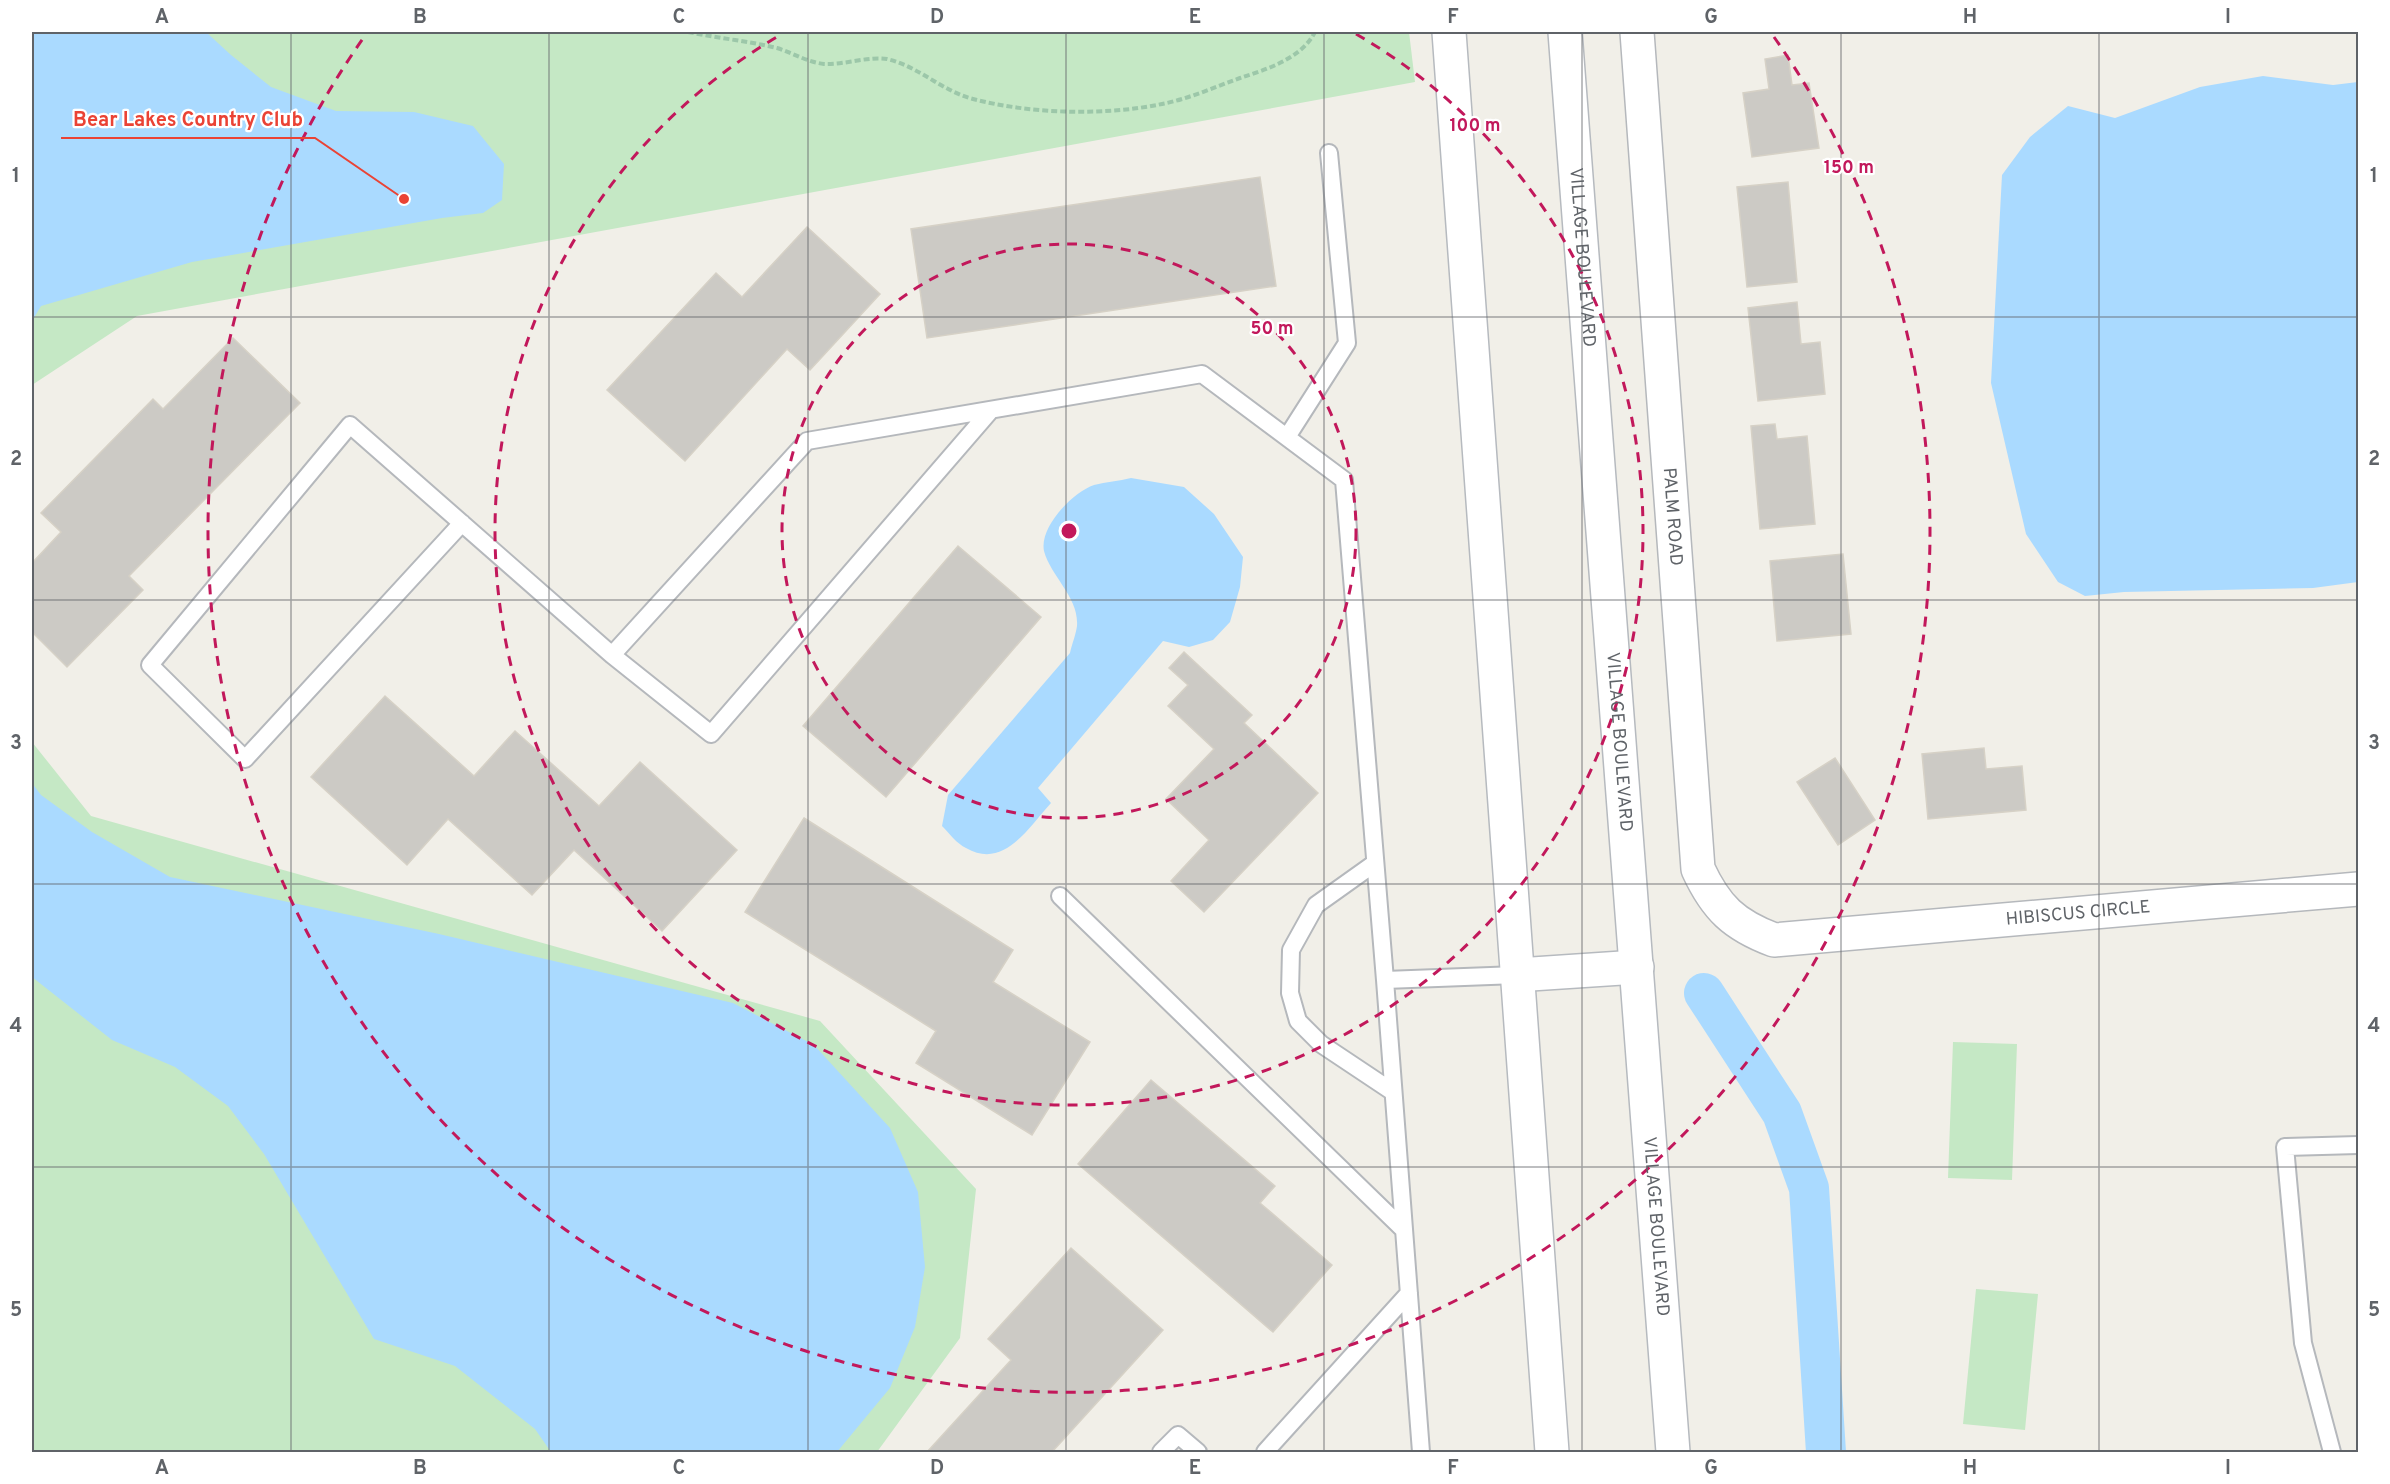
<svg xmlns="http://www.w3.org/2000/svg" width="2390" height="1484" viewBox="0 0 2390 1484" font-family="Overpass,sans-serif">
<rect width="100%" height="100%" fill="#f1efe8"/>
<path fill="#c5e8c5" d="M 32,32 L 1409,32 L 1415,82 L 137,316 L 32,385 Z
M 32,742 L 91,816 L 820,1021 L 976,1189 L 960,1338 L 877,1452 L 32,1452 Z
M 1953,1042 L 2017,1044 L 2012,1180 L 1948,1178 Z
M 1976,1289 L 2038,1294 L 2025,1430 L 1963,1424 Z"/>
<path fill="#aadaff" d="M 32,32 L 206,32 L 231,55 L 271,87 L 336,111 L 414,112 L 473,126 L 504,164 L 502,200 L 483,213 L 442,218 L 192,262 L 41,306 L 32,321 Z
M 2263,76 L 2333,85 L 2358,82 L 2358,582 L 2313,588 L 2124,592 L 2085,596 L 2058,582 L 2026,534 L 1991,383 L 2002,175 L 2030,137 L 2068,106 L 2115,118 L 2200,87 Z
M 1131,478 L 1184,487 L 1214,514 L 1243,557 L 1240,587 L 1230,622 L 1213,640 L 1189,647 L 1163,641 L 1038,788 L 1051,803 C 1028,828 1004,870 966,848 C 957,844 949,833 942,826 L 948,795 L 1070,653 C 1072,644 1076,634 1077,626 C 1079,597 1051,577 1044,551 C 1039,527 1073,492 1094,485 C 1106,482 1119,481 1131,478 Z
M 32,783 L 41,795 L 92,832 L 170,877 L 439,934 L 733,1003 L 814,1045 L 890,1128 L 918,1192 L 925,1267 L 915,1327 L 890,1388 L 837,1452 L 551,1452 L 535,1429 L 455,1366 L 374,1339 L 264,1154 L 228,1106 L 175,1067 L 112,1040 L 32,977 Z"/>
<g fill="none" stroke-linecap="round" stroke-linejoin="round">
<path stroke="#aadaff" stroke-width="40" d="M 1704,993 L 1782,1113 L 1809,1188 L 1826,1452"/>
</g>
<path fill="#cccac5" stroke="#d6d1c6" stroke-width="1.5" d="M 1788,55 L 1792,85 L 1809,83 L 1819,148 L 1752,157 L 1743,93 L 1769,89 L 1765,59 Z
M 1260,177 L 1276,286 L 927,338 L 911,229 Z
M 1788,182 L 1797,282 L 1747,287 L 1737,187 Z
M 807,227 L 880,294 L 810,370 L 787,349 L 685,461 L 607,390 L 716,273 L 742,297 Z
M 1797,302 L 1801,344 L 1820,342 L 1825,394 L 1758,401 L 1748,308 Z
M 233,338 L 300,403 L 129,576 L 143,590 L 67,667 L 32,632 L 32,563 L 61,532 L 41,513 L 153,399 L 163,409 Z
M 1775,424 L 1777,439 L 1807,436 L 1815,524 L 1760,529 L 1751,426 Z
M 958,546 L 1041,617 L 886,797 L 803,726 Z
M 1843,554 L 1851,634 L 1777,641 L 1770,561 Z
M 1184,652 L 1252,715 L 1244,723 L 1318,793 L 1204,912 L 1171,881 L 1209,840 L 1166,799 L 1214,749 L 1168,706 L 1188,685 L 1169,668 Z
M 385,696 L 474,776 L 515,731 L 599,806 L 640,762 L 737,850 L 662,931 L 574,850 L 532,895 L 448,819 L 407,865 L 311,777 Z
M 1984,748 L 1986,769 L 2022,766 L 2026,810 L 1928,819 L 1922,754 Z
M 1835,758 L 1875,820 L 1838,845 L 1797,782 Z
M 804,818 L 1013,950 L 993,982 L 1090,1042 L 1032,1135 L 916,1063 L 936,1031 L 745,912 Z
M 1151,1080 L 1275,1186 L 1260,1203 L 1332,1265 L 1273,1332 L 1078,1164 Z
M 1071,1248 L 1163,1330 L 1052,1452 L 927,1452 L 1011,1360 L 988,1339 Z"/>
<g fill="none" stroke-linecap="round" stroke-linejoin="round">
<defs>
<path id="lane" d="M 1287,437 L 1347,343 L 1329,153
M 462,523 L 245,759 L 150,665 L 350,425 L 612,655 L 711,734 L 991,410
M 612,655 L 807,441 L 1202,374 L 1344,480 L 1385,980
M 1375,863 L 1316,905 L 1291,950 L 1290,993 L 1298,1021 L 1321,1044 L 1393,1092
M 1060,896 L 1404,1230
M 1161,1452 L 1178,1435 L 1198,1452
M 1265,1452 L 1409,1293
M 1421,1452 L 1385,980 L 1517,975
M 2332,1452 L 2303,1343 L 2285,1147 L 2358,1145"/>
<g id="street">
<path id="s1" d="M 1637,32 L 1698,869 C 1716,908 1734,925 1774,940 L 2358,889"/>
</g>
<g id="secondary">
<path d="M 1449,32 L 1552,1452"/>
<path id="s2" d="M 1565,32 L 1673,1452"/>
<path d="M 1517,975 L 1637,967"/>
</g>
</defs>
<use href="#lane" stroke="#b5b8bc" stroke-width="20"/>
<use href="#street" stroke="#b5b8bc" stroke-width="36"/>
<use href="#secondary" stroke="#b6babf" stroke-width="36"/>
<path stroke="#9cc7a9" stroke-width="4" stroke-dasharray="6 3" stroke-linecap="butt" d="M 688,32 C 717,38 748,41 777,48 C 793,53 807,62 824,64 C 844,65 869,56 887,59 C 918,66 942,91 973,99 C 1031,114 1104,116 1162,104 C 1188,99 1215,87 1240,78 C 1267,69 1301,59 1315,32"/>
<use href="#lane" stroke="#fff" stroke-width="16"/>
<use href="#street" stroke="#fff" stroke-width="33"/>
<use href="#secondary" stroke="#fff" stroke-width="33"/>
</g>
<path fill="none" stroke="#5f6368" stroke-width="1.5" stroke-opacity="0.55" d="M 291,32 L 291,1452M 549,32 L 549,1452M 808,32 L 808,1452M 1066,32 L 1066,1452M 1324,32 L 1324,1452M 1582,32 L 1582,1452M 1841,32 L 1841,1452M 2099,32 L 2099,1452M 32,317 L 2358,317M 32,600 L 2358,600M 32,884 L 2358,884M 32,1167 L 2358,1167"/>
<g fill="none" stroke="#c2185b" stroke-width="3" stroke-dasharray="10 8">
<circle cx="1069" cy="531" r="287"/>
<path d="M1356 34A574 574 0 1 1 782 34"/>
<path d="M1774 37A861 861 0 1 1 364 37"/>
</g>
<g text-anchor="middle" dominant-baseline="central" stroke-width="4.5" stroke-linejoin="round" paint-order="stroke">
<g font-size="18" fill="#5f6368" stroke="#fff">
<text stroke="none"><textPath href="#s2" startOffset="226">VILLAGE BOULEVARD</textPath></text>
<text stroke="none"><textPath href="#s1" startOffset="486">PALM ROAD</textPath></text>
<text stroke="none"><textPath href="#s2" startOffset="712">VILLAGE BOULEVARD</textPath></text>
<text stroke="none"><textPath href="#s1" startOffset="1252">HIBISCUS CIRCLE</textPath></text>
<text stroke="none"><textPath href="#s2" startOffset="1198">VILLAGE BOULEVARD</textPath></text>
</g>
</g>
<circle cx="1069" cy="531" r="9" fill="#c2185b" stroke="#fff" stroke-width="3"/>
<g font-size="18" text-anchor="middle" font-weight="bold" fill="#c2185b" stroke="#fff" stroke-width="4.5" stroke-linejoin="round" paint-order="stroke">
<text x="1475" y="131">100 m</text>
<text x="1849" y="173">150 m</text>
<text x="1272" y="334">50 m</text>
</g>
<path fill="none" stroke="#ea4335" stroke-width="2" d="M404 199L315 138H61"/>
<circle fill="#ea4335" stroke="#fff" stroke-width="2" cx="404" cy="199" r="6"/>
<g font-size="20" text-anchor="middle" font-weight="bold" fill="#ea4335" stroke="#fff" stroke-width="4.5" stroke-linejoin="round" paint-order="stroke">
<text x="188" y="126">Bear Lakes Country Club</text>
</g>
<rect width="2390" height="1484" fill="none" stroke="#ffffff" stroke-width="66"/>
<rect x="33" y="33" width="2324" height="1418" fill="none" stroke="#5f6368" stroke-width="2"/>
<g font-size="20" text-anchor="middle" font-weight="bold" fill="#5f6368">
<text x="162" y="23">A</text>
<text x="420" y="23">B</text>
<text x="679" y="23">C</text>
<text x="937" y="23">D</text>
<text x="1195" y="23">E</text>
<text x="1453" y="23">F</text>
<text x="1711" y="23">G</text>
<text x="1970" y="23">H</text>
<text x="2228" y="23">I</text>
<text x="16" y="182">1</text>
<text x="2374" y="182">1</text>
<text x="16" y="465">2</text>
<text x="2374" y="465">2</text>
<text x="16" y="749">3</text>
<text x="2374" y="749">3</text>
<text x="16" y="1032">4</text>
<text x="2374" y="1032">4</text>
<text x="16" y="1316">5</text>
<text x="2374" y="1316">5</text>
<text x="162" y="1474">A</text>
<text x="420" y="1474">B</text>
<text x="679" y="1474">C</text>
<text x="937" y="1474">D</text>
<text x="1195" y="1474">E</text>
<text x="1453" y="1474">F</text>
<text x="1711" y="1474">G</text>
<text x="1970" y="1474">H</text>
<text x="2228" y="1474">I</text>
</g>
</svg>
